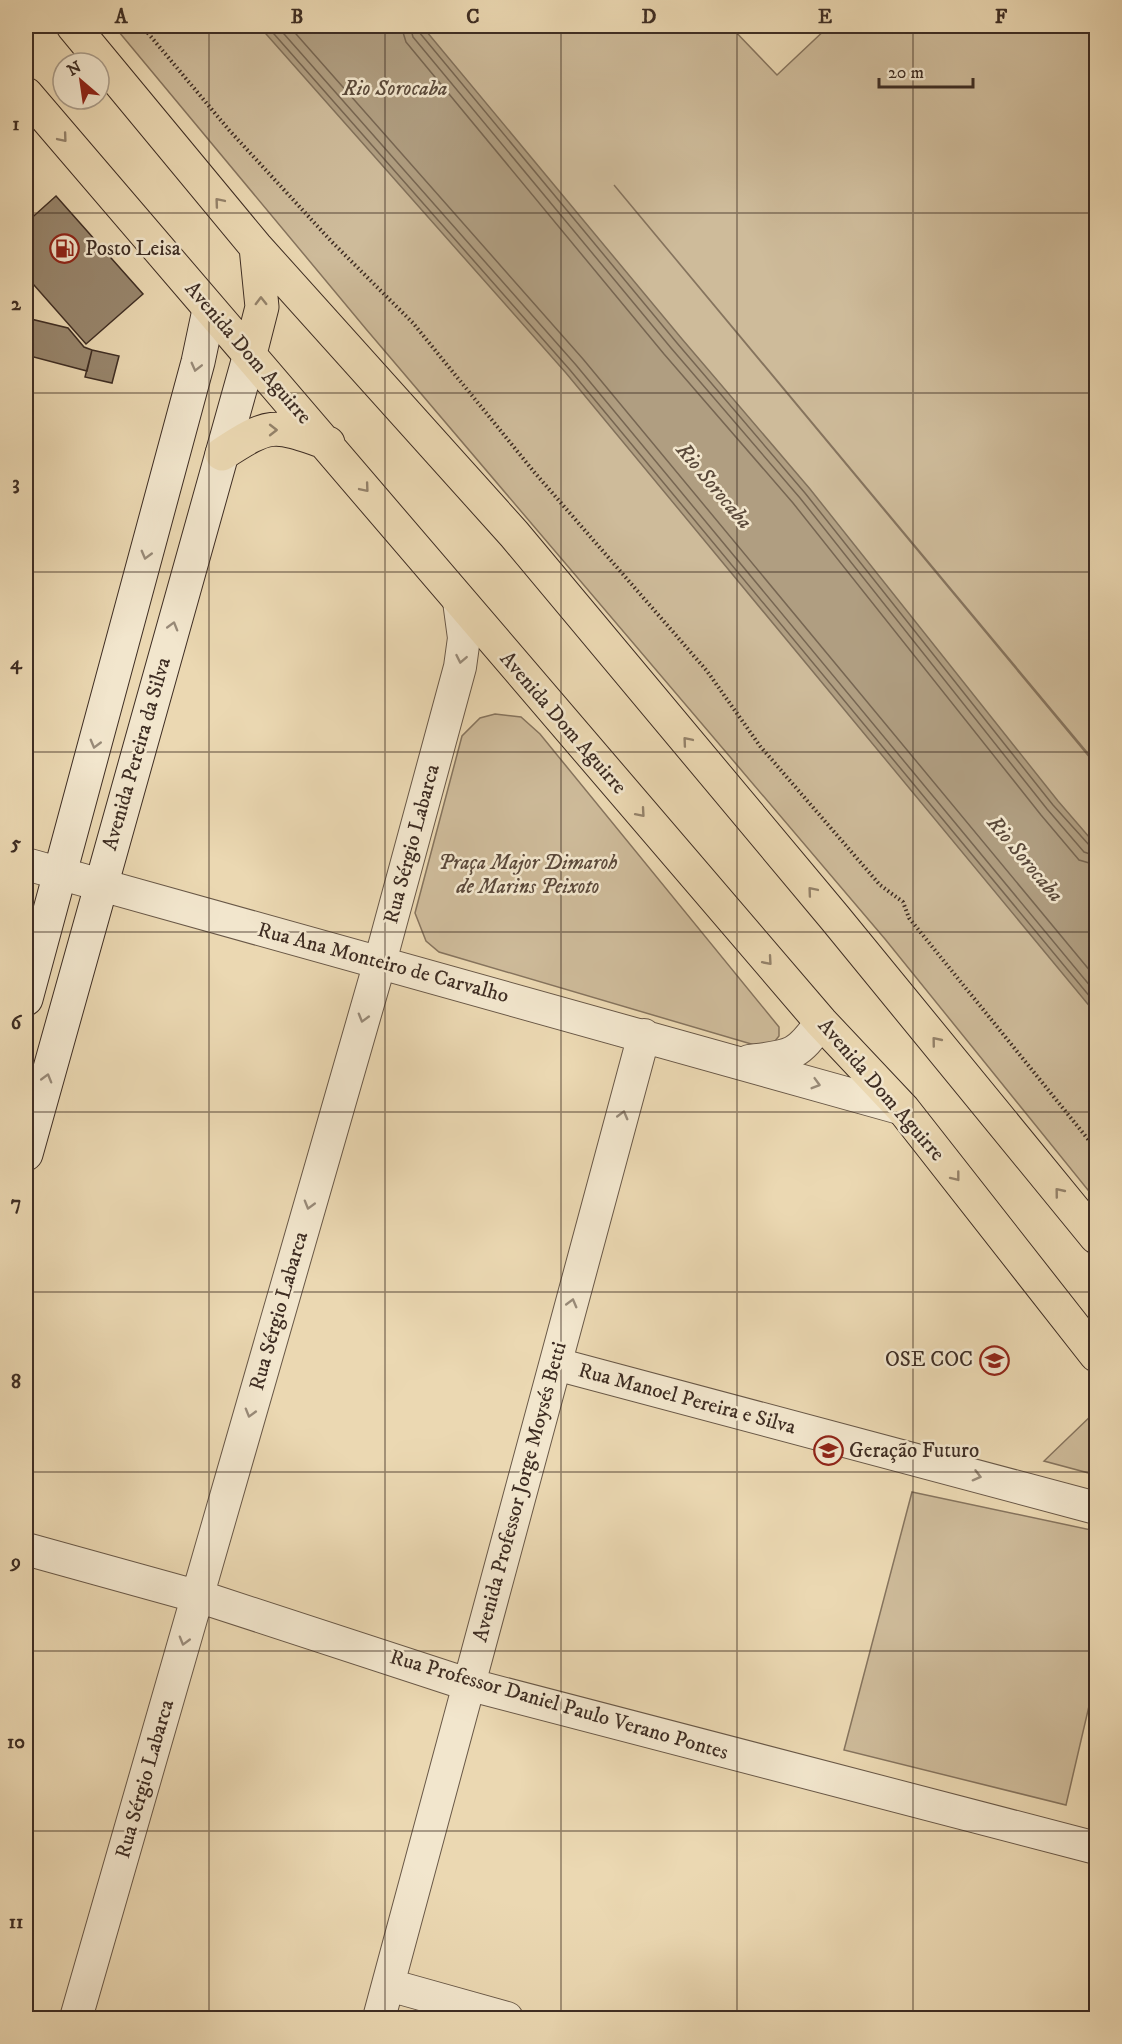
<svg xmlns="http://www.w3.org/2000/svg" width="1122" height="2044" viewBox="0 0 1122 2044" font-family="'IM FELL DW Pica',serif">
<rect width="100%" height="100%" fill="#ebd8b2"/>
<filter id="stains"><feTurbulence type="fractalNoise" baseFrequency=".00333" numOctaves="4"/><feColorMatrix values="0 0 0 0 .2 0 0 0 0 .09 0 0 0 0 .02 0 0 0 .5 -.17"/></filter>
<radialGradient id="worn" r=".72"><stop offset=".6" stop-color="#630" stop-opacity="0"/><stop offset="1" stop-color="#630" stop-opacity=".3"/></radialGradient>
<path fill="#cebb9a" stroke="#86745e" stroke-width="1.5" d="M 114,26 L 730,26 L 777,75 L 829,26 L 1096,26 L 1096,763 L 614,185 L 1096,765 L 1096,1200 L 885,939 L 366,329 Z
M 495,714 L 521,717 L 540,734 L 779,1027 L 779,1036 L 771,1046 L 758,1046 L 439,952 L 426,941 L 415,913 L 462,736 L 480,718 Z
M 1096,1411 L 1096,1475 L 1044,1461 Z
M 912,1492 L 1096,1531 L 1096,1676 L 1066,1805 L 844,1750 Z"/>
<path fill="#b09e81" stroke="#82715b" stroke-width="1.5" d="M 259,26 L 422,26 L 682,339 L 810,489 L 1058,801 L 1096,845 L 1096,1014 L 566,373 Z"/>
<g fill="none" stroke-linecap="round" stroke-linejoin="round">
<path stroke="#776652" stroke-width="1.5" d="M 267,26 L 570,370 L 1096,1004
M 277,26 L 576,365 L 1096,993
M 289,26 L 583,359 L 1096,978
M 401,26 L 406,42 L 664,354 L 793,503 L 1041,815 L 1079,860 L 1096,865
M 410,26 L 413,37 L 671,348 L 800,498 L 1047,809 L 1084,852 L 1096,856
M 418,26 L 419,32 L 677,343 L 805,493 L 1053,805 L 1090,846 L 1096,849"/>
</g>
<path fill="#98866d" stroke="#3e2d23" stroke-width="1.5" d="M 56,196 L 143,294 L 86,344 L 26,276 L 26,223 Z
M 26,312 L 31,319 L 68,328 L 84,347 L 92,350 L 87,371 L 26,355 Z
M 92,350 L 119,356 L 112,383 L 85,377 Z"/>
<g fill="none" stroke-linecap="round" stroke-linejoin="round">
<defs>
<path id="street" d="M 26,864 L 903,1109
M 749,1061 C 790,1056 797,1057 821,1022
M 556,1364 L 1096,1508
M 26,1549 L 210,1600 L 467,1684 L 1096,1848
M 389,1985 L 507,2018
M 76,2018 L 380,962 L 460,667 L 464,638 L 459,601
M 379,2018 L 644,1035"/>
<path id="secondary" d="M 26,999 L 198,362 L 209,310
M 26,1154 L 250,354"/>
<path id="highway" d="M 73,26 L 256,247 L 514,534 L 835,918 L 1096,1237
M 26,94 L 821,1022 L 903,1109 L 1096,1355
M 250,354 L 262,307 L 256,247
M 222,454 C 271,422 273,424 328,443"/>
</defs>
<use href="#street" stroke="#695847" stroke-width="34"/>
<use href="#secondary" stroke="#3e2d23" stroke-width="35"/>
<use href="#highway" stroke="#3e2d23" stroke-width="35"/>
<path stroke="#3e2d23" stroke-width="4" stroke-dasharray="1.5 3" stroke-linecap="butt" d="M 142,26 L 229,130 L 332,242 L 413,323 L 535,473 L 707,671 L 760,746 L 880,885 L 903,902 L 909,918 L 1096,1149"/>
<use href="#street" stroke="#f2e6cd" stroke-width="32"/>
<use href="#secondary" stroke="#f2e6cd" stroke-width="33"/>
<use href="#highway" stroke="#ebd8b2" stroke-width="33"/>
</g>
<defs><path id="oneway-chevron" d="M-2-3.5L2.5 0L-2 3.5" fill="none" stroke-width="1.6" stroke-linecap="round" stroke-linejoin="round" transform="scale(1.5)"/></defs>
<g stroke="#94826a">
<use href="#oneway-chevron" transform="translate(63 138) rotate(50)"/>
<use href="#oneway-chevron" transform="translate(219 202) rotate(-130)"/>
<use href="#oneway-chevron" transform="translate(261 301) rotate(-91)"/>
<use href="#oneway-chevron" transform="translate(273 430)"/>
<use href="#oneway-chevron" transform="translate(365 488) rotate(50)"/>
<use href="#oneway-chevron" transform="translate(687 741) rotate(-130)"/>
<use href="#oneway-chevron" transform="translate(641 813) rotate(49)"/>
<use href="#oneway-chevron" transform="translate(812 891) rotate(-130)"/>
<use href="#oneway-chevron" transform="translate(768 961) rotate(49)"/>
<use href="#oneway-chevron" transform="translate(936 1041) rotate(-129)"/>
<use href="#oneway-chevron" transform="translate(956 1177) rotate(52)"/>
<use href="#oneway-chevron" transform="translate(1059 1192) rotate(-129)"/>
</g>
<g stroke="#988a78">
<use href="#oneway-chevron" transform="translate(196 367) rotate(104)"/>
<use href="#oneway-chevron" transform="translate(146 555) rotate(105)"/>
<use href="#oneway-chevron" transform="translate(173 626) rotate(-74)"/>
<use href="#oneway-chevron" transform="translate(461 659) rotate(101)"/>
<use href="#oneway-chevron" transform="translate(95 744) rotate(105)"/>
<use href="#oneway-chevron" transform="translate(363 1018) rotate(106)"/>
<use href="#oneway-chevron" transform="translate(47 1078) rotate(-74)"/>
<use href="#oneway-chevron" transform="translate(816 1084) rotate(16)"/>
<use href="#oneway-chevron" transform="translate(623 1115) rotate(-75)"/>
<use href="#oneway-chevron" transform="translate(309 1205) rotate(106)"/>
<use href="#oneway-chevron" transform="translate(572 1303) rotate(-75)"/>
<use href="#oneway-chevron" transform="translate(250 1413) rotate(106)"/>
<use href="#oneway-chevron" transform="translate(977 1476) rotate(15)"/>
<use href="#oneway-chevron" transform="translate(184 1641) rotate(106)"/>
</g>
<path fill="none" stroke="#3e2d23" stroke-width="1.5" stroke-opacity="0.55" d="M 209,26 L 209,2018M 385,26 L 385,2018M 561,26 L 561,2018M 737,26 L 737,2018M 913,26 L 913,2018M 26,213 L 1096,213M 26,393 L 1096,393M 26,572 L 1096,572M 26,752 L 1096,752M 26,932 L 1096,932M 26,1112 L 1096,1112M 26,1292 L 1096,1292M 26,1472 L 1096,1472M 26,1651 L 1096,1651M 26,1831 L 1096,1831"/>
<defs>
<symbol id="fuel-ring" viewBox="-11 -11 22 22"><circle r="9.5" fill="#f2e6cd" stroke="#8f2418" stroke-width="1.5"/><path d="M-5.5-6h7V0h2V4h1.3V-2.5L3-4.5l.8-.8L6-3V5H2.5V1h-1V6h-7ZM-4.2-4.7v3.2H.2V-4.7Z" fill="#8f2418"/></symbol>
<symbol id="school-ring" viewBox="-11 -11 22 22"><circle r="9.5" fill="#f2e6cd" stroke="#8f2418" stroke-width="1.5"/><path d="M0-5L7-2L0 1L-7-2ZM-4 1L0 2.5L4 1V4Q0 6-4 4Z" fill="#8f2418"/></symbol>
<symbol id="university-ring" viewBox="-11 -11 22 22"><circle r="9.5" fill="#f2e6cd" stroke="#8f2418" stroke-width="1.5"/><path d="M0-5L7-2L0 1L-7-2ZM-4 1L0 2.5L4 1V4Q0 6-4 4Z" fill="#8f2418"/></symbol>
</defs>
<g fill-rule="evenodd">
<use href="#fuel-ring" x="48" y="232" width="33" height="33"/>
<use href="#school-ring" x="978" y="1344" width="33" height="33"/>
<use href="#university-ring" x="812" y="1434" width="33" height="33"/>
</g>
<g text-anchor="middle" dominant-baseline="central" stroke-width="5" stroke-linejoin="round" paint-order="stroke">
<g font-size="21" fill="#3e2d23" stroke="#f2e6cd" text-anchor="start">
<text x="85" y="249">Posto Leisa</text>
<text x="973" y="1360" text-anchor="end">OSE COC</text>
<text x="849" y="1451">Geração Futuro</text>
</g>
<g font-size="21" fill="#3e2d23" stroke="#f2e6cd">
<text transform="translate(248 353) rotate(49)">Avenida Dom Aguirre</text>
<text transform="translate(563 723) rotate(49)">Avenida Dom Aguirre</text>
<text transform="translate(137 754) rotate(-74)">Avenida Pereira da Silva</text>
<text transform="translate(412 844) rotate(-75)">Rua Sérgio Labarca</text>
<text transform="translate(383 963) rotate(15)">Rua Ana Monteiro de Carvalho</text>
<text transform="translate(881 1090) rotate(49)">Avenida Dom Aguirre</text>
<text transform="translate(279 1311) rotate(-74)">Rua Sérgio Labarca</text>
<text transform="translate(687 1399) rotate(15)">Rua Manoel Pereira e Silva</text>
<text transform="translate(520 1492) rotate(-75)">Avenida Professor Jorge Moysés Betti</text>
<text transform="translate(559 1705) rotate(16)">Rua Professor Daniel Paulo Verano Pontes</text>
<text transform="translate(145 1779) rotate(-74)">Rua Sérgio Labarca</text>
</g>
<g font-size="21" font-style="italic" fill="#5b493b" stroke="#f2e6cd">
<text x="528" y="863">Praça Major Dimaroh<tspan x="528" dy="24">de Marins Peixoto</tspan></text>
</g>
<g font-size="22" font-style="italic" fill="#5a493a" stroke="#f2e6cd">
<text x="395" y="88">Rio Sorocaba</text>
<text transform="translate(714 486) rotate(50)">Rio Sorocaba</text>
<text transform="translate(1025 859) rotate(50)">Rio Sorocaba</text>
</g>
</g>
<rect width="1122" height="2044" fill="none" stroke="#ebd8b2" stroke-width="66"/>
<g transform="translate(81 81) rotate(331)"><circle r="28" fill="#f2e6cd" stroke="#aa9c89" stroke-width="1.5"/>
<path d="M0-4.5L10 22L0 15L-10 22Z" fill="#8f2418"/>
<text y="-9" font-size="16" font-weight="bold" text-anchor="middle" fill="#3e2d23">N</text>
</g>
<path d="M879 78v9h94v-9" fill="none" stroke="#3e2d23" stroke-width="3"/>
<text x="888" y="78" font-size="18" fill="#3e2d23" stroke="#f2e6cd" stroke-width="4.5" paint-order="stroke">20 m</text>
<rect x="33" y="33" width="1056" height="1978" fill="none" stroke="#3e2d23" stroke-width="2"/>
<g font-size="20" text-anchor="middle" font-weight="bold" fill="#3e2d23">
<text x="121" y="23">A</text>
<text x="297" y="23">B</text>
<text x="473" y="23">C</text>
<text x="649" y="23">D</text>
<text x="825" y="23">E</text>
<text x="1001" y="23">F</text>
<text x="16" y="130">1</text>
<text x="16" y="310">2</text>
<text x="16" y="489">3</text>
<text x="16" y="669">4</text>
<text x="16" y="849">5</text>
<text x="16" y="1029">6</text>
<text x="16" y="1209">7</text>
<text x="16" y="1388">8</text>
<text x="16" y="1568">9</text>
<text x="16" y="1748">10</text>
<text x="16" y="1928">11</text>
</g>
<rect width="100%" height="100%" filter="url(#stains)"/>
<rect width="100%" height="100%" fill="url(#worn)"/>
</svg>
